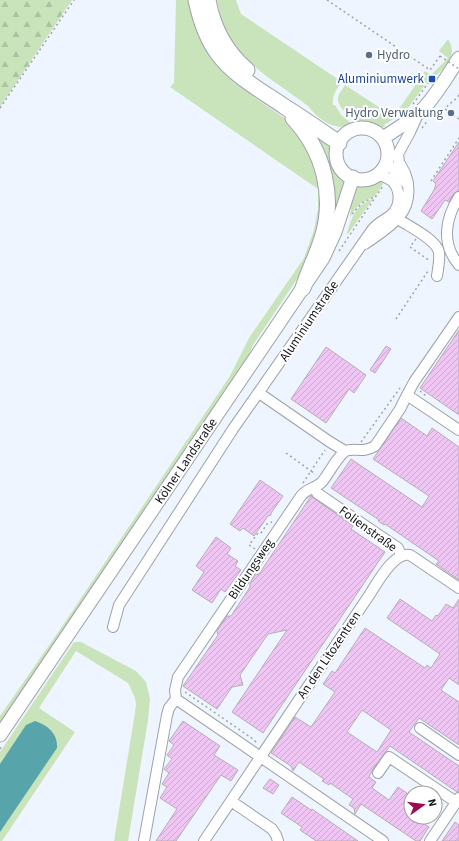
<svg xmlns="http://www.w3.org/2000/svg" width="459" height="841" viewBox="0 0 459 841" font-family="'Source Sans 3',sans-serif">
<defs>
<pattern id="forest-firs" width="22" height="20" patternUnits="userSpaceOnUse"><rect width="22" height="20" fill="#c9e3bb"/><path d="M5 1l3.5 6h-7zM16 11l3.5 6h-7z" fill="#acc2a0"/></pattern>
<pattern id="building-hatch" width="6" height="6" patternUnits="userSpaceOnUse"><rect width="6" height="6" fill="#efc5f4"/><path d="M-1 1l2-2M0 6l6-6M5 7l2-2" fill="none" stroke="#cca8d0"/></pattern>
</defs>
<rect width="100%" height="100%" fill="#eff5fe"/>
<path fill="#c9e3bb" d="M 176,0 L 189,0 L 203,37 L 228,76 L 234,83 L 290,122 L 317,164 L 323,214 L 305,267 L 253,345 L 243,368 L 0,725 L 0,716 L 61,628 L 230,376 L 249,338 L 304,258 L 314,230 L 318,209 L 318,189 L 170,87 L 174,83 Z
M 217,0 L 236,0 L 241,14 L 342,82 C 336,90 332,95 333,105 L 335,105 L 341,115 L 352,124 C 336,133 318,119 308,106 C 278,83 236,61 222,24 C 220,16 219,8 217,0 Z
M 448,39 C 459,56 445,68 432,79 L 430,78 L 405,112 L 384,125 L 385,127 C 372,129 336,114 338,98 C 338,94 343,89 345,85 L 388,113 L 391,109 L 399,109 L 425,71 L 429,74 L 432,74 L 448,58 L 439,51 Z
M 300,119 L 330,142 L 334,166 L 341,175 L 344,182 L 343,189 L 330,229 L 331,210 Z
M 379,179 L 385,181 L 375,196 L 361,203 L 352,213 L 350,218 C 351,207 351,189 363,183 C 368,181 374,180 379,179 Z
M 373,199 L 348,234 L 347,233 C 352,217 355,205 373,199 Z
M 74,642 L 81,642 L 136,671 L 146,682 L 150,699 L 148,720 L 128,841 L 114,841 L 134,719 L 136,705 L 135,698 L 128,683 L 76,651 L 39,708 L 75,732 L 2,841 L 0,841 L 0,752 Z"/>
<path fill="url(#forest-firs)" d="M 0,0 L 72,0 L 0,107 Z"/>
<path fill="#57a5aa" d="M 35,721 C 48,725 58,734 57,748 L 0,832 L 0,764 L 26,725 Z"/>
<path fill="url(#building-hatch)" stroke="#b5aeb6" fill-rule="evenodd" d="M 459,142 L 459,191 L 454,193 L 449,202 L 445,200 L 432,219 L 421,211 L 434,190 L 436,184 L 433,181 Z
M 459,330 L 459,415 L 420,388 Z
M 386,346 L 391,349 L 375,373 L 370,370 Z
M 326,347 L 366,375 L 354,393 L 349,389 L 326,423 L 291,399 Z
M 401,418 L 427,436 L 432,428 L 459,447 L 459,580 L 439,566 L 436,564 L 439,561 L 385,524 L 384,525 L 378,521 L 379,520 L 331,488 L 351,459 L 422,507 L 429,496 L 373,459 Z
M 260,480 L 283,496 L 271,513 L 271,515 L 268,516 L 254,536 L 243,528 L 240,531 L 230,524 Z
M 311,496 L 353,526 L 351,529 L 385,552 L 263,733 L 232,712 L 287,630 L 268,634 L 240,675 L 243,685 L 232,687 L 217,709 L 183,686 L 218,635 L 217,631 L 227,616 L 231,616 L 250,587 L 250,583 L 255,575 L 259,574 Z
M 216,537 L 231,548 L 227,554 L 238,561 L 235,566 L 241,570 L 225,592 L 221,589 L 212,603 L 192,590 L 204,572 L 196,566 Z
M 400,599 L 432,621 L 436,615 L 438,616 L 446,604 L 453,608 L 459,599 L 459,685 L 449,678 L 441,690 L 459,702 L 459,745 L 419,718 L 409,732 L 459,766 L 459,792 L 457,792 L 390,746 L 373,769 L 369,777 L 376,782 L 372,788 L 389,800 L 398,787 L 411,796 L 411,817 L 427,817 L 423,823 L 429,827 L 420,841 L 416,841 L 361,804 L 355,814 L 354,808 L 349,805 L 353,799 L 330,783 L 329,785 L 322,781 L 324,779 L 299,762 L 293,771 L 291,766 L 271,753 L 295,717 L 311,727 L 335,692 L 323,684 L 332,671 L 335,673 L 365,628 L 425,668 L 427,665 L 431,668 L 440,654 L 387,618 ZM 362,710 L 391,730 L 377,752 L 347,732 Z
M 183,721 L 220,746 L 214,755 L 238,770 L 231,781 L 221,775 L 176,841 L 156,841 L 177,809 L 160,798 L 167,787 L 162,784 L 169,773 L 164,769 L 172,759 L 167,755 L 174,745 L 169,741 Z
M 270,779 L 279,785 L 273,794 L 263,788 Z
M 292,797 L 311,810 L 312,809 L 358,841 L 316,841 L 300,830 L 302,827 L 281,813 Z
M 455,822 L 459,825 L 459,841 L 442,841 Z"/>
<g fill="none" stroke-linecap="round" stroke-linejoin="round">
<defs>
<path id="minor" d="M 408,183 L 405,173 L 399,162 L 398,154 L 410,132 L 418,114
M 459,197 C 445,219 441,244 459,265
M 398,219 C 408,226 436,239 439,252 C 440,259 438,269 437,276
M 365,244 C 387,228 412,216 408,185 L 386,162
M 259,393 L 330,442 L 345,451 C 357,447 361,454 375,446 L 400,409 L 407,395 L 459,430
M 407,395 L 414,382 L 459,317
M 317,493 L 398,548 L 401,555
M 113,627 L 119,605 L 233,429 L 372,230 C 377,223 385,220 391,215 C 401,206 401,190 392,181 C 388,178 383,176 378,174
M 176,699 L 175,690 L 178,677 L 301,496 C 306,489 316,488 322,482 C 330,472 335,460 345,451
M 176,699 L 383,841
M 420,728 L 459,755
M 378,773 L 389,757 L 456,802
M 231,801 L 272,829 L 276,835 L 278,841
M 144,841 L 167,715 L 169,708 L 176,699
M 204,841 L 370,594 C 377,583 394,551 410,555 L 459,588
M 430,841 L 459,798"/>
<path id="major" d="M336 154a26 26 0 1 1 52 0a26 26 0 1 1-52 0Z
M 383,138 C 396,129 411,121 423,109 C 437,94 448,75 459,58
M 0,735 L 323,258 L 335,232 L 353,177"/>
<path id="highway" d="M 196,0 C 200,19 206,38 218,54 C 234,76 262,91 285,107 C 303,118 321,131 339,143
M 208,0 C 213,28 226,52 247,70
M 293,118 C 324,151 336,198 321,241 C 316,257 308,272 303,288"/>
</defs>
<use href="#minor" stroke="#9ca1a9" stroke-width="12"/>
<use href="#major" stroke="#9ca1a9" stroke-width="15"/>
<use href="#highway" stroke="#9ca1a9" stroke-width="17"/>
<path stroke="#9fa3aa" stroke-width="1.5" stroke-dasharray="2 3" stroke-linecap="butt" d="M 327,0 L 430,70 L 440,56
M 459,95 C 455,101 449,103 445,109 L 459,119
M 413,104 L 431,79
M 0,108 L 74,0
M 422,128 L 428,120
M 431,181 L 459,138
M 352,214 L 362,203 L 376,196
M 416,239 L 410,247 L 430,261
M 339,251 L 383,186
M 396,319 L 428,271
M 420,391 L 426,396
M 361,442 L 400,388
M 286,453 L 311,471 L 325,450
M 303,483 L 311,471 L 316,474
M 255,549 L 249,545 L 258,533 L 261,533 L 267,524 L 272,522
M 185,692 L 253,739 L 258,744
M 0,749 L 3,745"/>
<use href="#minor" stroke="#fff" stroke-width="10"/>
<use href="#major" stroke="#fff" stroke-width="13"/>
<use href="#highway" stroke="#fff" stroke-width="15"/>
<path stroke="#9fa3aa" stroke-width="1.5" stroke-dasharray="2 3" stroke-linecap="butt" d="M 440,56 L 459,69"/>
</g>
<g fill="#5c6f8a" stroke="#fff" stroke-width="1.5">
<circle cx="369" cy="55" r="4"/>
<circle cx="451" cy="113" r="4"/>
</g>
<rect fill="#1a4fb4" stroke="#fff" stroke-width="1.5" x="428" y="75" width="8" height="8" rx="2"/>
<g text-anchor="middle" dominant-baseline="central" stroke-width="4" stroke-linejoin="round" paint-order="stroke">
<g font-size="13" fill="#4e5e75" stroke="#fff" text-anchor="start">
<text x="377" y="55">Hydro</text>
<text x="443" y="113" text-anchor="end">Hydro Verwaltung</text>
</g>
<g font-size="13" fill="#164399" stroke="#fff" text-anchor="end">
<text x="424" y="79">Aluminiumwerk</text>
</g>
<g font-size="13" fill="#121417" stroke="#fff">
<text transform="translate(309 321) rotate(-56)">Aluminiumstraße</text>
<text transform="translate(186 461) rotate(-56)">Kölner Landstraße</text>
<text transform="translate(368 529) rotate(36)">Folienstraße</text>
<text transform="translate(251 569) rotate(-56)">Bildungsweg</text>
<text transform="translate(329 655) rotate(-56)">An den Litozentren</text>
</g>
</g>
<g transform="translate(423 805) rotate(76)"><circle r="19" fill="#ffffff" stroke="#a0a1a2"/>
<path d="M0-3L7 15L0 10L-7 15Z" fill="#9d0954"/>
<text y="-6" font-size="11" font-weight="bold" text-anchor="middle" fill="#121417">N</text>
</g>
</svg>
